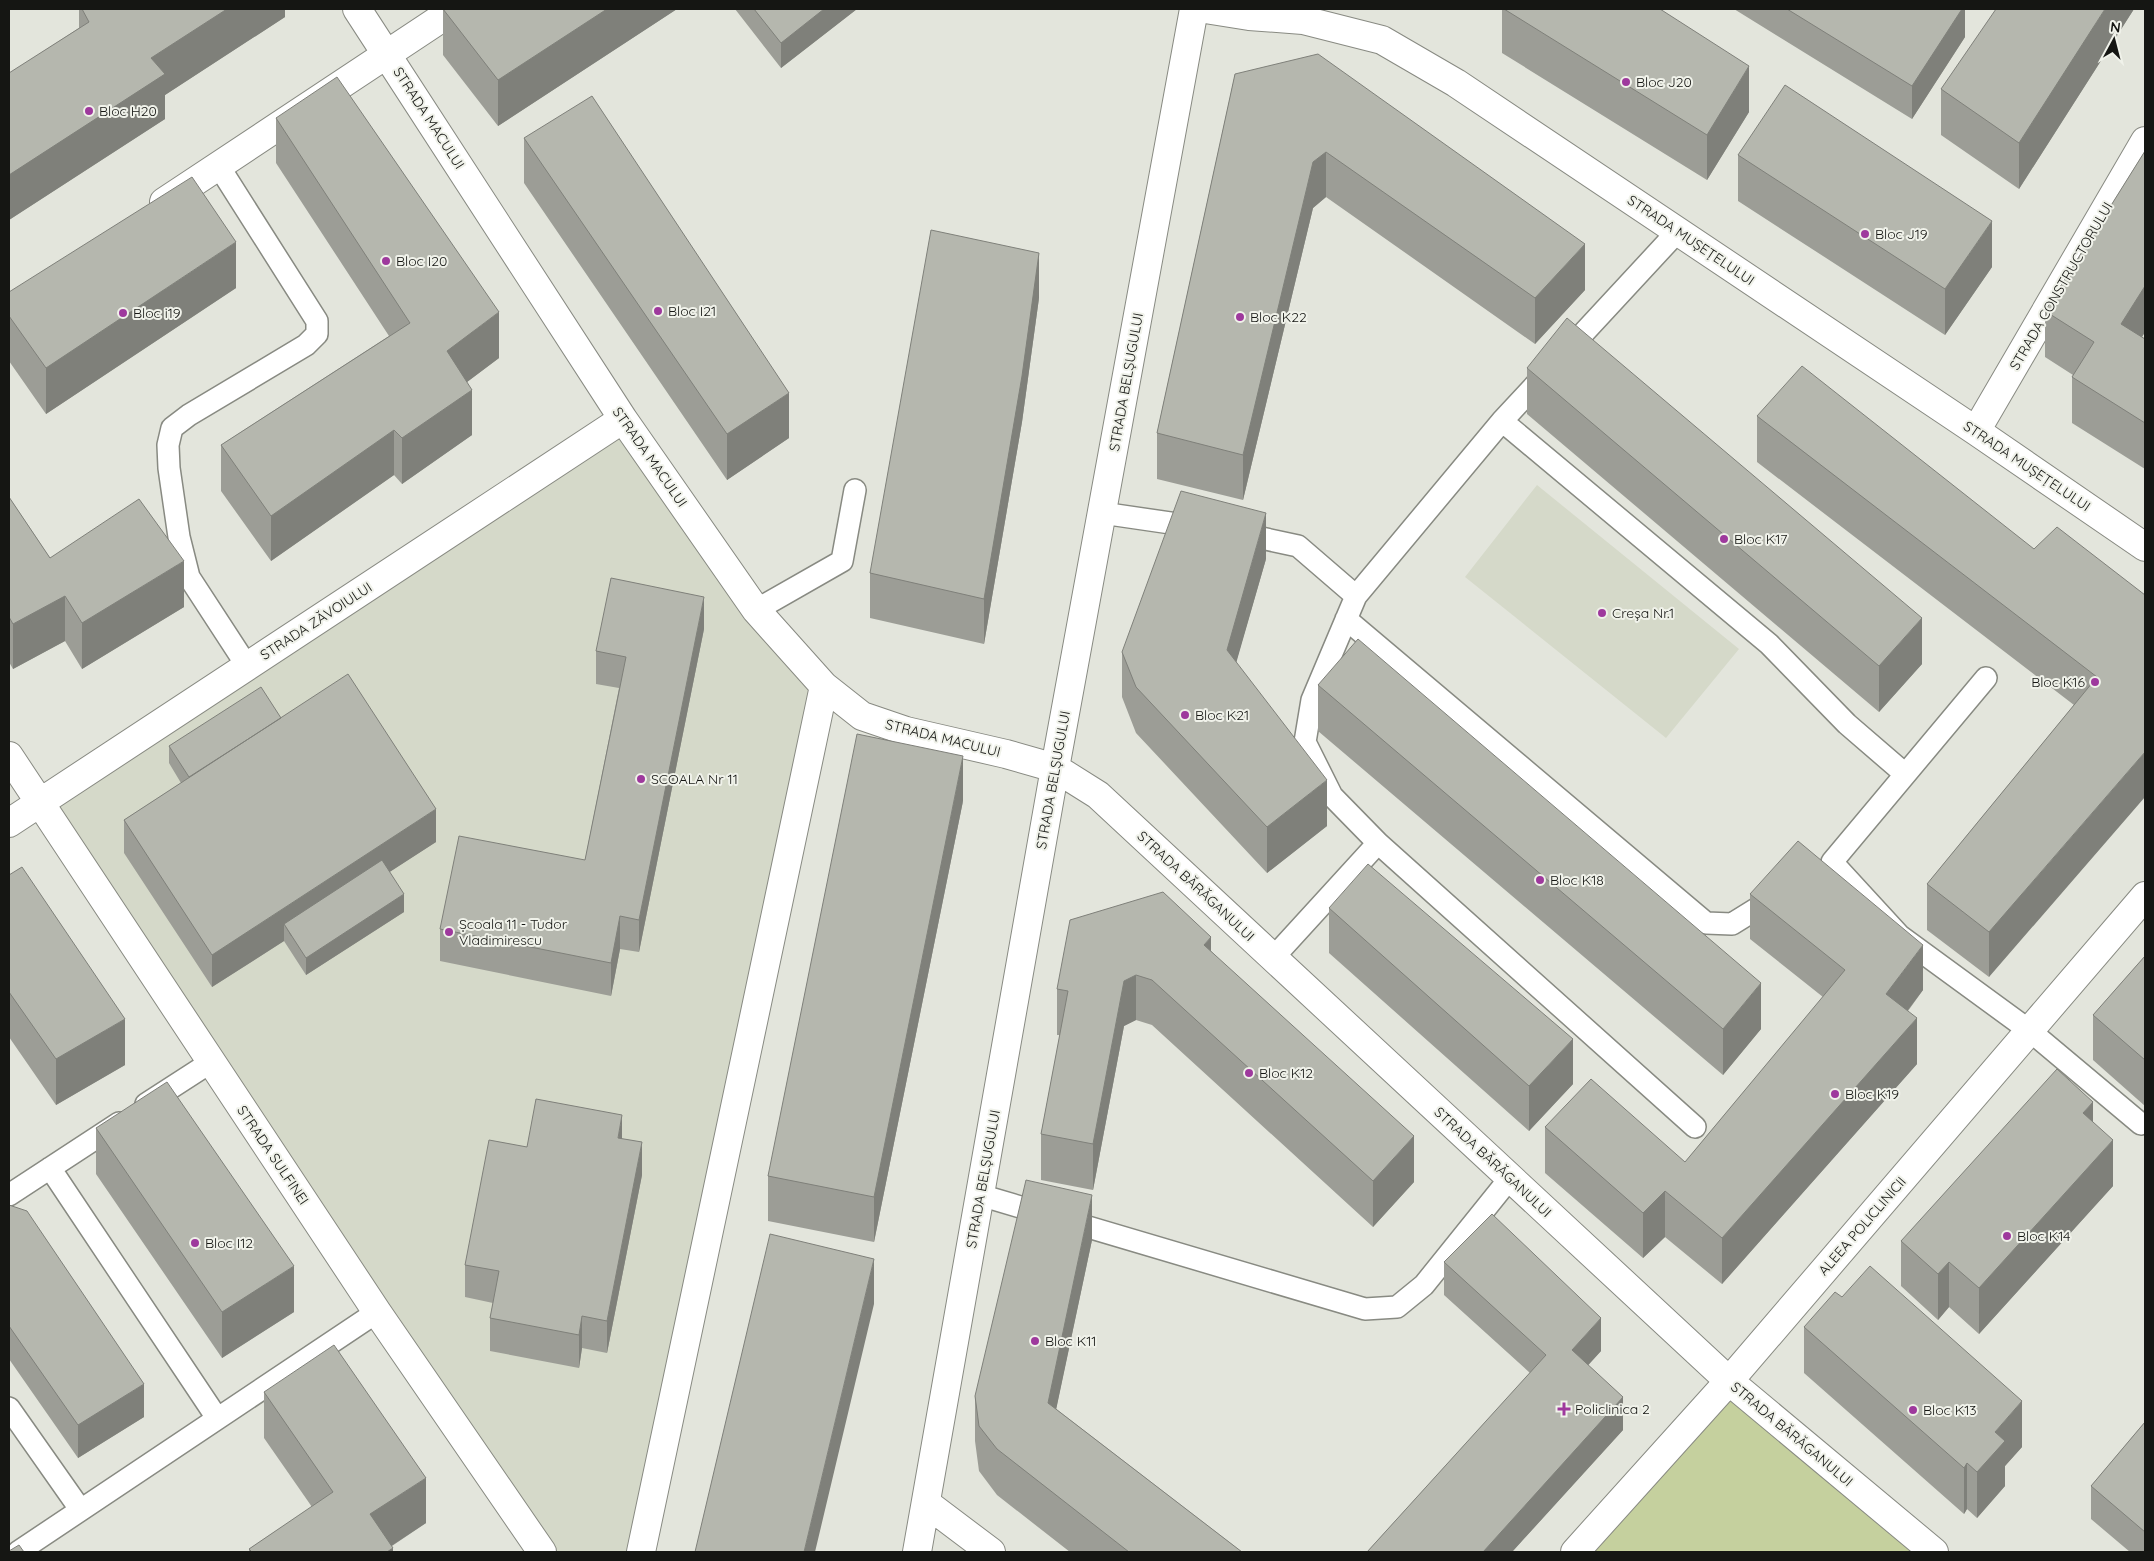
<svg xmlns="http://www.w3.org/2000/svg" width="2154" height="1561" viewBox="0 0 2154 1561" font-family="Quicksand,sans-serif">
<rect width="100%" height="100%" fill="#e3e5dc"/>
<path fill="#d5d9c9" d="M 623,419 L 824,686 L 641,1552 L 542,1552 L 39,802 Z
M 1537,485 L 1739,649 L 1666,738 L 1465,577 Z"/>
<path fill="#c5d09e" d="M 1729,1381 L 1934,1552 L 1575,1552 Z"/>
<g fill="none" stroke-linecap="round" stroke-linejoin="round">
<defs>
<path id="lane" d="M 218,165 L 317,321 L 317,334 L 306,345 L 189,415 L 172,428 L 168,445 L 169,468 L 179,537 L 189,577 L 247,666
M 1502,421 L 1769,644 L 1847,724 L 1905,774
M 1102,513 L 1198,527
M 1238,533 L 1298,546 L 1356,596
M 756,610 L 842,561 L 855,490
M 1346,619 L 1706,923 L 1732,924 L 1761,906 L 1772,894
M 1986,678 L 1832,862 L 1900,936 L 2030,1031 L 2141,1124
M 1378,843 L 1332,796 L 1305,742 L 1312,700 L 1356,596 L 1502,421 L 1678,231
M 1273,958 L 1378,843 L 1695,1127
M 146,1104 L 211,1062
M 50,1168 L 217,1418
M 9,1195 L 119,1123
M 980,1195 L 1365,1309 L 1397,1307 L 1424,1285 L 1510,1178
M 9,1408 L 80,1509
M 18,1552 L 377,1312"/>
<path id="street" d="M 357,9 L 623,419 L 756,610 L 824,686 L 862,716 L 906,731 L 1006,754 L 1055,768 L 1098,795 L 1729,1381 L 1934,1552
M 1205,9 L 1249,16 L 1303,20 L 1382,40 L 1456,83 L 1976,431 L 2145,547
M 164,202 L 455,9
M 1976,431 L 2145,141
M 9,756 L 377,1312 L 542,1552
M 9,823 L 623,419
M 926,1503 L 991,1552
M 641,1552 L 824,686
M 917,1552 L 1055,768 L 1194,9
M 1575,1552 L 1729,1381 L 2145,896"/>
</defs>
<use href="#lane" stroke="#888a82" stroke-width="24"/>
<use href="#street" stroke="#888a82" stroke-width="30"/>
<use href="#lane" stroke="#fff" stroke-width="21"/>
<use href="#street" stroke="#fff" stroke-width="28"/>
</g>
<path fill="#9c9d96" d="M 79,9 L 285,9 L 285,17 L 165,95 L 165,119 L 9,220 L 9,74 L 79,28 Z
M 443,9 L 677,9 L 498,126 L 443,55 Z
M 735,9 L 857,9 L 781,68 Z
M 1502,9 L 1660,9 L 1749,112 L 1707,180 L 1502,53 Z
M 1734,9 L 1965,9 L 1965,37 L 1912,119 Z
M 2134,9 L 2019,189 L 1941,135 L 1941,89 Z
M 1235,74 L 1585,290 L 1535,344 L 1326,197 L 1313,208 L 1243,500 L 1157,479 L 1157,433 Z
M 276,118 L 499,358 L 467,382 L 472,435 L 402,484 L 394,475 L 271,561 L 221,491 L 221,445 L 389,336 L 276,163 Z
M 524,138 L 789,438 L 727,480 L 524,183 Z
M 2145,151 L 2145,332 L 2142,337 L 2145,339 L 2145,469 L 2072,423 L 2072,377 L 2073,375 L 2045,357 L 2045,311 Z
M 1738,155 L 1992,267 L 1945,335 L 1738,201 Z
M 236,288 L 46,414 L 9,361 L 9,292 Z
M 1039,298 L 1022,422 L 984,644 L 870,618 L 870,573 Z
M 1527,368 L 1922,664 L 1879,712 L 1527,414 Z
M 1757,416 L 2034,549 L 2145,595 L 1989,977 L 1927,930 L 1927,884 L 2074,705 L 1757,462 Z
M 9,497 L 50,558 L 184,607 L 82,669 L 65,641 L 13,669 L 9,662 Z
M 1266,559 L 1236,662 L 1327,826 L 1267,873 L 1136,733 L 1122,697 L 1122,652 Z
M 704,629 L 639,952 L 620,949 L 611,996 L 440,961 L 440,929 L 585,860 L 619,688 L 596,684 L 596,651 Z
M 1318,685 L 1761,1029 L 1723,1075 L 1318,731 Z
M 281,718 L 436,842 L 389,872 L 404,912 L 306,975 L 284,941 L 212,987 L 124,853 L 124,820 L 181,783 L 169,763 L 169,746 Z
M 963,801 L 874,1242 L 768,1221 L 768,1176 Z
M 9,875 L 125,1065 L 56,1105 L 9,1037 Z
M 1750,894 L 1923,990 L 1908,1011 L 1917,1064 L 1722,1284 L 1665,1237 L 1643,1258 L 1545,1173 L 1545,1127 L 1685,1162 L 1823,997 L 1750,939 Z
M 1329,908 L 1573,1084 L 1529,1131 L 1329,953 Z
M 1211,951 L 1414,1182 L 1373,1227 L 1152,1025 L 1136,1020 L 1124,1026 L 1093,1190 L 1041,1180 L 1041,1134 L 1060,1035 L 1057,1035 L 1057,989 Z
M 2145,956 L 2145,1106 L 2093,1060 L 2093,1015 Z
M 2093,1122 L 2113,1186 L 1979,1334 L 1949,1307 L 1938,1320 L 1901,1286 L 1901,1241 Z
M 96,1128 L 294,1312 L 222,1358 L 96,1174 Z
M 622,1139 L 642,1175 L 607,1353 L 582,1348 L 579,1368 L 490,1351 L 490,1318 L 493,1303 L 465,1297 L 465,1265 L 527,1147 Z
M 9,1205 L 144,1417 L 78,1458 L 9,1359 Z
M 1092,1240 L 1056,1409 L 1242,1552 L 1070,1552 L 997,1495 L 979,1471 L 975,1441 L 975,1396 Z
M 1444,1262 L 1601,1351 L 1588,1365 L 1623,1430 L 1512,1552 L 1367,1552 L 1530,1373 L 1444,1295 Z
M 1804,1327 L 2022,1447 L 2005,1466 L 2005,1486 L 1977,1518 L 1967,1509 L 1964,1514 L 1804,1373 Z
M 264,1392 L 426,1523 L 392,1546 L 393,1552 L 249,1552 L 249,1549 L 312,1507 L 264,1438 Z
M 2145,1422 L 2145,1552 L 2130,1552 L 2091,1519 L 2091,1486 Z"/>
<path fill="#7f807a" d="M 227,9 L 285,9 L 285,17 L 165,95 L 165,119 L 9,220 L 9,175 L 151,58 Z
M 607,9 L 677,9 L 498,126 L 498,80 Z
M 824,9 L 857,9 L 781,68 L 781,43 Z
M 1962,9 L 1965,9 L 1965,37 L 1912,119 L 1912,86 Z
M 2105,9 L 2134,9 L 2019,189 L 2019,143 Z
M 1749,66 L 1749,112 L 1707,180 L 1707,135 Z
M 1326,152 L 1326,197 L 1313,208 L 1243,500 L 1243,455 L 1313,162 Z
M 1992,221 L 1992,267 L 1945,335 L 1945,289 Z
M 236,242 L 236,288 L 46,414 L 46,368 Z
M 1585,244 L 1585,290 L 1535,344 L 1535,298 Z
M 1039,253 L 1039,298 L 1022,422 L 984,644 L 984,599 Z
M 2145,286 L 2145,332 L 2121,370 L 2121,324 Z
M 499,312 L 499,358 L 447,397 L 447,351 Z
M 472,390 L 472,435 L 402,484 L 402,438 Z
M 789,393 L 789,438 L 727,480 L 727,434 Z
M 394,430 L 394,475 L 271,561 L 271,516 Z
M 1266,513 L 1266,559 L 1227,695 L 1227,650 Z
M 184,561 L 184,607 L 82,669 L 82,623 Z
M 65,596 L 65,641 L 13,669 L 13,624 Z
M 704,597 L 704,629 L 639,952 L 639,920 Z
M 1922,618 L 1922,664 L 1879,712 L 1879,666 Z
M 2145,752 L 2145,797 L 1989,977 L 1989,932 Z
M 963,756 L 963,801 L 874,1242 L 874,1197 Z
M 1327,780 L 1327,826 L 1267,873 L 1267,827 Z
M 436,809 L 436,842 L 291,936 L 284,924 L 284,941 L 212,987 L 212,955 Z
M 404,894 L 404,912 L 306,975 L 306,958 Z
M 620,916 L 620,949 L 611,996 L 611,963 Z
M 1211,937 L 1211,982 L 1204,945 Z
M 1923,945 L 1923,990 L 1886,1039 L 1886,994 Z
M 1136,975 L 1136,1020 L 1124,1026 L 1093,1190 L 1093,1144 L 1124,981 Z
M 1761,983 L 1761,1029 L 1723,1075 L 1723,1029 Z
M 1917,1018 L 1917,1064 L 1722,1284 L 1722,1238 Z
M 125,1019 L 125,1065 L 56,1105 L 56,1059 Z
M 1573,1039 L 1573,1084 L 1529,1131 L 1529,1086 Z
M 2093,1102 L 2093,1148 L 2083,1113 Z
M 622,1115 L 622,1148 L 618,1138 Z
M 1414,1136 L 1414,1182 L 1373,1227 L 1373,1181 Z
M 2113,1140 L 2113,1186 L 1979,1334 L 1979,1288 Z
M 642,1142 L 642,1175 L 607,1353 L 607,1321 Z
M 1665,1191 L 1665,1237 L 1643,1258 L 1643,1213 Z
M 1092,1195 L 1092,1240 L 1048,1448 L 1048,1403 Z
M 874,1259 L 874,1304 L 815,1552 L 804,1552 Z
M 1949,1262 L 1949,1307 L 1938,1320 L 1938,1274 Z
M 294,1266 L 294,1312 L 222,1358 L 222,1312 Z
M 582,1316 L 582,1348 L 579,1368 L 579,1335 Z
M 1601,1318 L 1601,1351 L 1572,1383 L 1572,1350 Z
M 144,1384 L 144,1417 L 78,1458 L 78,1425 Z
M 1623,1397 L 1623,1430 L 1512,1552 L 1483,1552 Z
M 2022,1401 L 2022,1447 L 2005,1466 L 2005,1486 L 1977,1518 L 1977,1472 L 1995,1432 Z
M 1967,1463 L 1967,1509 L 1964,1514 L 1964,1468 Z
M 426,1478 L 426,1523 L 382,1552 L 370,1514 Z
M 393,1548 L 393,1552 L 387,1552 Z"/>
<path fill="#b5b7ae" stroke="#7f807a" d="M 82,9 L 227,9 L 151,58 L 165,74 L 9,175 L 9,73 L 89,22 Z
M 443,9 L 607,9 L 498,80 Z
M 754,9 L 824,9 L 781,43 Z
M 1504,9 L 1660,9 L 1749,66 L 1707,135 Z
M 1787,9 L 1962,9 L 1912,86 Z
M 1996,9 L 2105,9 L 2019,143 L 1941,89 Z
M 1318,54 L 1585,244 L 1535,298 L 1326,152 L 1313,162 L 1243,455 L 1157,433 L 1235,74 Z
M 337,77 L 499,312 L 447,351 L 472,390 L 402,438 L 394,430 L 271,516 L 221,445 L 410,323 L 276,118 Z
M 1785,85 L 1992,221 L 1945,289 L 1738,155 Z
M 592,96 L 789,393 L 727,434 L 524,138 Z
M 2145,151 L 2145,286 L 2121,324 L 2145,339 L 2145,423 L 2072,377 L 2094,342 L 2045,311 Z
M 192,177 L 236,242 L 46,368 L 9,316 L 9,292 Z
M 931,230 L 1039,253 L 1022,376 L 984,599 L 870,573 Z
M 1567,318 L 1922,618 L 1879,666 L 1527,368 Z
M 1802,366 L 2034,549 L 2057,527 L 2145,595 L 2145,752 L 1989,932 L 1927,884 L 2097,677 L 1757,416 Z
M 1181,491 L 1266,513 L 1227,650 L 1327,780 L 1267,827 L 1136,687 L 1122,652 Z
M 9,497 L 50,558 L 139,499 L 184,561 L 82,623 L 65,596 L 13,624 L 9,617 Z
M 611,578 L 704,597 L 639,920 L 620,916 L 611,963 L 440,929 L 459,836 L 585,860 L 626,657 L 596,651 Z
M 1358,639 L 1761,983 L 1723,1029 L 1318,685 Z
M 348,674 L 436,809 L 212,955 L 124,820 Z
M 261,687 L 281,718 L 189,777 L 169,746 Z
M 857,734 L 963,756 L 874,1197 L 768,1176 Z
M 1798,841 L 1923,945 L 1886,994 L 1917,1018 L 1722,1238 L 1665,1191 L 1643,1213 L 1545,1127 L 1591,1079 L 1685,1162 L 1845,970 L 1750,894 Z
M 382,860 L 404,894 L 306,958 L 284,924 Z
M 1368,864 L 1573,1039 L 1529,1086 L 1329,908 Z
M 22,867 L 125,1019 L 56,1059 L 9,992 L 9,875 Z
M 1163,892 L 1211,937 L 1204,945 L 1414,1136 L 1373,1181 L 1152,980 L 1136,975 L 1124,981 L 1093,1144 L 1041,1134 L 1068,991 L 1057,989 L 1070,920 Z
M 2145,956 L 2145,1060 L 2093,1015 Z
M 2057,1069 L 2093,1102 L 2083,1113 L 2113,1140 L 1979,1288 L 1949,1262 L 1938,1274 L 1901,1241 Z
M 167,1082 L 294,1266 L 222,1312 L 96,1128 Z
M 536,1099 L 622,1115 L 618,1138 L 642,1142 L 607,1321 L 582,1316 L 579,1335 L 490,1318 L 499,1271 L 465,1265 L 489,1140 L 527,1147 Z
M 1026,1180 L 1092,1195 L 1048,1403 L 1242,1552 L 1129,1552 L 997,1449 L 979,1426 L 975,1396 Z
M 9,1205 L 27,1211 L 144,1384 L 78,1425 L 9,1326 Z
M 1492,1214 L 1601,1318 L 1572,1350 L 1623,1397 L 1483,1552 L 1367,1552 L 1546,1355 L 1444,1262 Z
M 770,1234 L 874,1259 L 804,1552 L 695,1552 Z
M 1870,1266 L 2022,1401 L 1995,1432 L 2005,1441 L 1977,1472 L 1967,1463 L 1964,1468 L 1804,1327 L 1835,1292 L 1842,1297 Z
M 334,1345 L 426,1478 L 370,1514 L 393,1548 L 387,1552 L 252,1552 L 249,1549 L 333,1492 L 264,1392 Z
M 2145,1422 L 2145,1532 L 2091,1486 Z
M 19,1545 L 24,1552 L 9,1552 L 9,1551 Z"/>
<g fill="#9e399d" stroke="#f0f2ea" stroke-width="2">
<circle cx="1626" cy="82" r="5"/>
<circle cx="89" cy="111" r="5"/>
<circle cx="1865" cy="234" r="5"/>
<circle cx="386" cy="261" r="5"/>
<circle cx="658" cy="311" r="5"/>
<circle cx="123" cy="313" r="5"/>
<circle cx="1240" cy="317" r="5"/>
<circle cx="1724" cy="539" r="5"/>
<circle cx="1602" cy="613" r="5"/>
<circle cx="2095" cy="682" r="5"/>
<circle cx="1185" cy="715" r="5"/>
<circle cx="641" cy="779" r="5"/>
<circle cx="1540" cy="880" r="5"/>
<circle cx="449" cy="932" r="5"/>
<circle cx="1249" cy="1073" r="5"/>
<circle cx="1835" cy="1094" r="5"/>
<circle cx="2007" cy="1236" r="5"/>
<circle cx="195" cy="1243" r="5"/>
<circle cx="1035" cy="1341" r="5"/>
<path d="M1561.5 1401.5h5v5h5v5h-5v5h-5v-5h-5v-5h5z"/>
<circle cx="1913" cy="1410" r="5"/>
</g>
<g text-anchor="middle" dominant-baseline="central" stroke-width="4" stroke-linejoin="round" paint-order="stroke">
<g font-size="14" fill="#151613" stroke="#f0f2ea" text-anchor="start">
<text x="1636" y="82">Bloc J20</text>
<text x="99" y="111">Bloc H20</text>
<text x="1875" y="234">Bloc J19</text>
<text x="396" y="261">Bloc I20</text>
<text x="668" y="311">Bloc I21</text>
<text x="133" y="313">Bloc i19</text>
<text x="1250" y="317">Bloc K22</text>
<text x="1734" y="539">Bloc K17</text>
<text x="1612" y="613">Creșa Nr.1</text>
<text x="2085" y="682" text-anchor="end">Bloc K16</text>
<text x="1195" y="715">Bloc K21</text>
<text x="651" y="779">SCOALA Nr 11</text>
<text x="1550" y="880">Bloc K18</text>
<text x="459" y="924">Școala 11 - Tudor<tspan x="459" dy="16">Vladimirescu</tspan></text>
<text x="1259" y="1073">Bloc K12</text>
<text x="1845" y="1094">Bloc K19</text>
<text x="2017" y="1236">Bloc K14</text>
<text x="205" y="1243">Bloc I12</text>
<text x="1045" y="1341">Bloc K11</text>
<text x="1575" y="1409">Policlinica 2</text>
<text x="1923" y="1410">Bloc K13</text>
</g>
<g font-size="14" fill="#151613" stroke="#f0f2ea">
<text transform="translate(429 118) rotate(57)">STRADA MACULUI</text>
<text transform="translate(1691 240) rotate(34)">STRADA MUȘEȚELULUI</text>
<text transform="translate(2061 286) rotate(-60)">STRADA CONSTRUCTORULUI</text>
<text transform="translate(1126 382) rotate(-80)">STRADA BELȘUGULUI</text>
<text transform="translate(650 457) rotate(55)">STRADA MACULUI</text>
<text transform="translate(2027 466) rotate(34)">STRADA MUȘEȚELULUI</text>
<text transform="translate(316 621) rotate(-33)">STRADA ZĂVOIULUI</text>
<text transform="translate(943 738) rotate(14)">STRADA MACULUI</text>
<text transform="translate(1053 780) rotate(-80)">STRADA BELȘUGULUI</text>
<text transform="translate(1196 886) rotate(43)">STRADA BĂRĂGANULUI</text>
<text transform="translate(273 1155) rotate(56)">STRADA SULFINEI</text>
<text transform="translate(1493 1162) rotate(43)">STRADA BĂRĂGANULUI</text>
<text transform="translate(983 1179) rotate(-80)">STRADA BELȘUGULUI</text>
<text transform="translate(1862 1226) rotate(-49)">ALEEA POLICLINICII</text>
<text transform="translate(1792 1434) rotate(40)">STRADA BĂRĂGANULUI</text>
</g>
</g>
<rect width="2154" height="1561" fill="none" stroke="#151613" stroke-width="20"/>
<g transform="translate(2114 40) rotate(7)" stroke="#f0f2ea" stroke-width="4" paint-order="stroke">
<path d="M0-4L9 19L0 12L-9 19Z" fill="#151613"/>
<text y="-8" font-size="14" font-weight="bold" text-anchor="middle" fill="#151613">N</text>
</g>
</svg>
